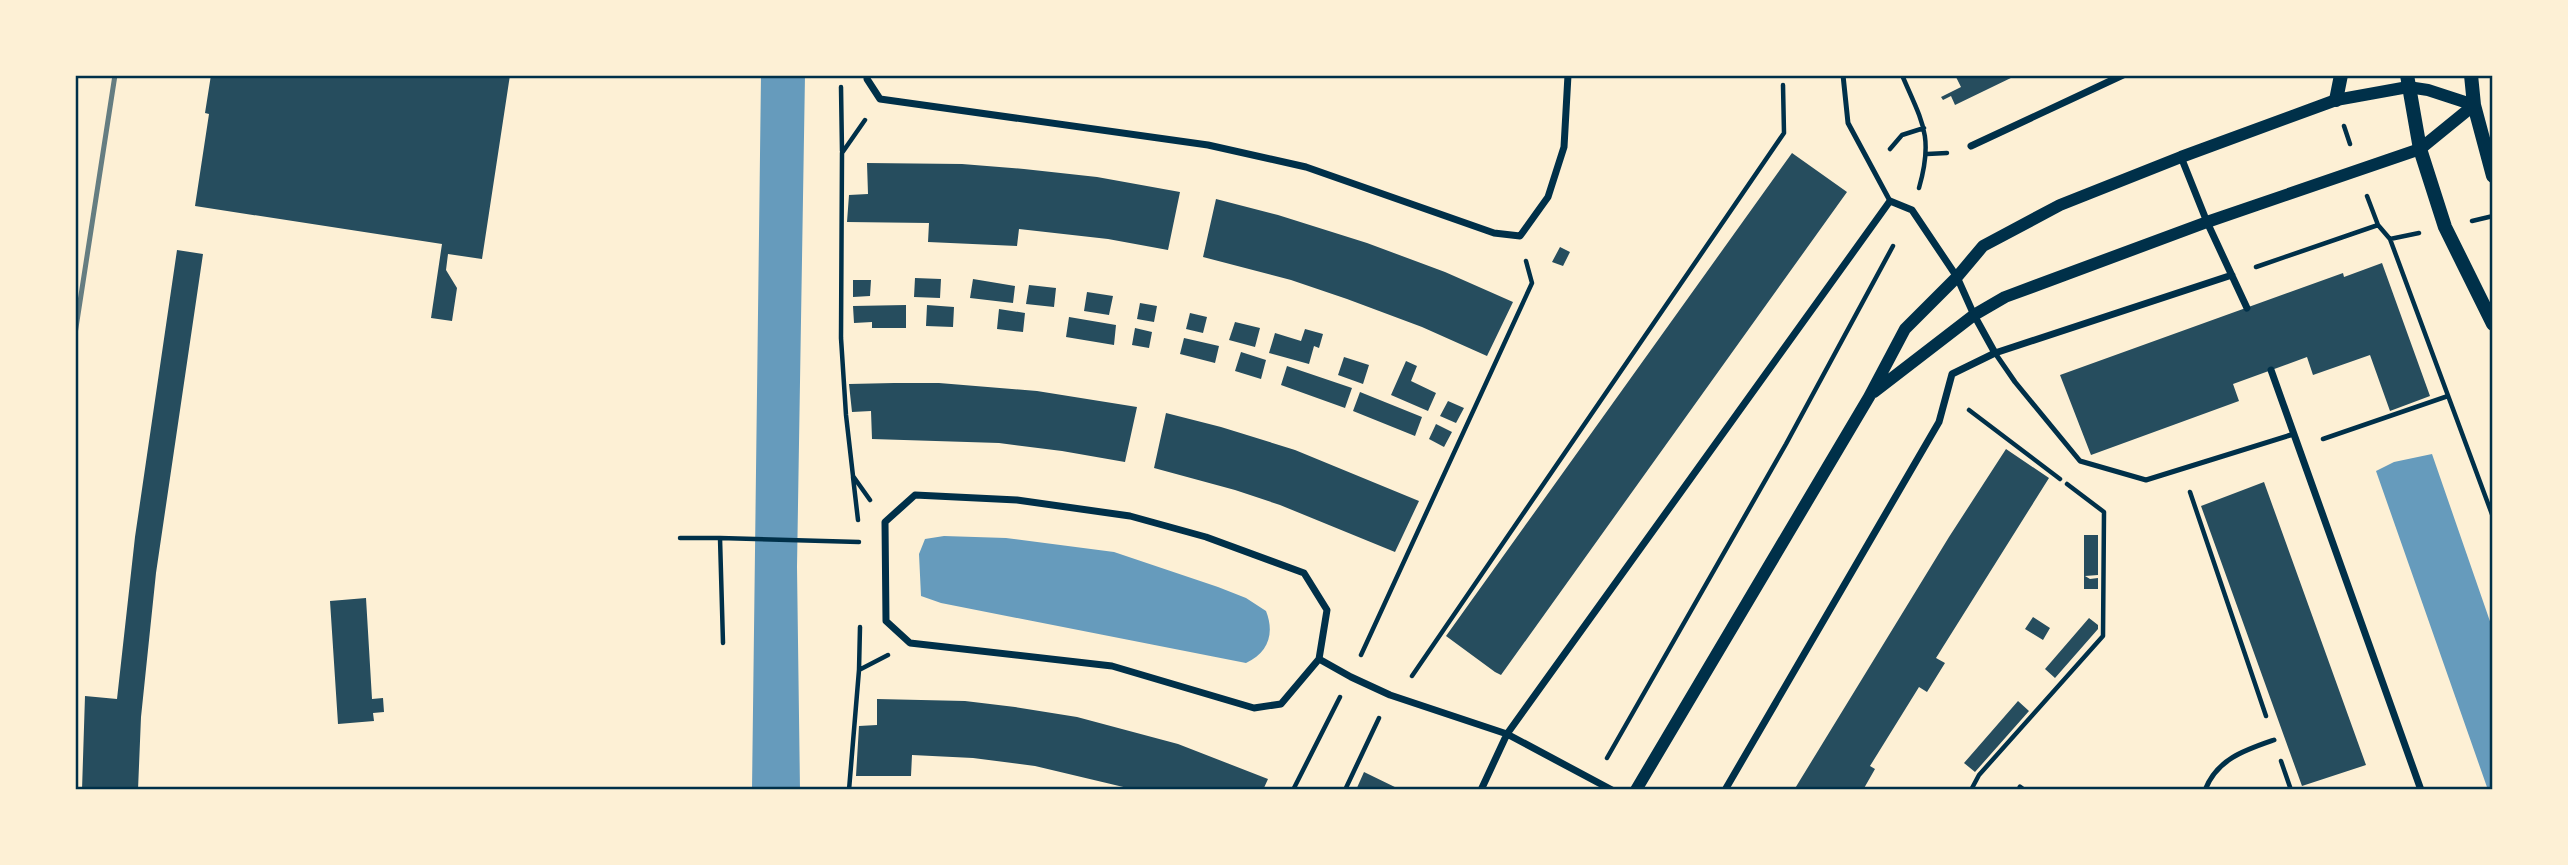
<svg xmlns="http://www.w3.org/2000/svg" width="2568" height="865" viewBox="0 0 2568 865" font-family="Karla,sans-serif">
<rect width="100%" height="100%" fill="#fdf0d5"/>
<path fill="#669bbc" d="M 761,75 L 805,75 L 797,567 L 800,790 L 752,790 Z
M 2432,454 L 2493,630 L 2493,790 L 2488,790 L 2376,471 L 2394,462 Z
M 944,536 L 1006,538 L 1114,552 L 1218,587 L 1246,598 L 1266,611 C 1275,634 1268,653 1246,663 L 941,603 L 921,596 L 919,554 L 925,539 Z"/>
<path fill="#264d5e" d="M 211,75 L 510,75 L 482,259 L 448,254 L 446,270 L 457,288 L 452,321 L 431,318 L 442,244 L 195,206 L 209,114 L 205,113 Z
M 1955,75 L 2017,75 L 1955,105 L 1951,96 L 1943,100 L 1941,97 L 1961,87 Z
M 1792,153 L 1847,192 L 1501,675 L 1495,672 L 1446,636 Z
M 867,163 L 962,164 L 1024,169 L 1097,177 L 1180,192 L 1168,250 L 1108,239 L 1019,229 L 1017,246 L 928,242 L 929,223 L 847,222 L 849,195 L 868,194 Z
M 1216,199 L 1278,215 L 1367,243 L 1445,272 L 1513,302 L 1487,356 L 1422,327 L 1347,299 L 1291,280 L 1203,257 Z
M 1560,247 L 1570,252 L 1563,266 L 1552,262 Z
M 177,250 L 203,254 L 156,573 L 141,717 L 138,790 L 82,790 L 85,696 L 117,699 L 135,537 Z
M 2382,263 L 2430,396 L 2390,411 L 2370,355 L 2313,375 L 2307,357 L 2233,384 L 2239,401 L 2091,455 L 2060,375 L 2343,273 L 2344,277 Z
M 915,278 L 941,279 L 940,298 L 914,297 Z
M 973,279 L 1015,286 L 1013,303 L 970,298 Z
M 853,280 L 871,280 L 870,296 L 853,297 Z
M 1029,285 L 1056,288 L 1054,307 L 1026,304 Z
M 1087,292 L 1113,296 L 1109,315 L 1084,311 Z
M 1140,303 L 1157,306 L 1154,322 L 1137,319 Z
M 906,305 L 906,328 L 872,328 L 872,322 L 854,323 L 853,306 Z
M 927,305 L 954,307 L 953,327 L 926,326 Z
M 999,309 L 1025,313 L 1023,332 L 997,329 Z
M 1190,313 L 1207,317 L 1203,333 L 1186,329 Z
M 1069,317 L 1116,325 L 1114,345 L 1066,337 Z
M 1235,322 L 1260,328 L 1255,347 L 1229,340 Z
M 1135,328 L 1152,332 L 1149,348 L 1132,345 Z
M 1305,329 L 1323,334 L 1319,348 L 1314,346 L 1309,364 L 1269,353 L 1275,333 L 1301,341 Z
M 1184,338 L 1219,346 L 1215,363 L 1180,354 Z
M 1241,352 L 1266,360 L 1261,379 L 1235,371 Z
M 1344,357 L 1369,365 L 1363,384 L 1338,375 Z
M 1406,361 L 1417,366 L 1411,381 L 1436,393 L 1428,411 L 1391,395 Z
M 1287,366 L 1352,388 L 1345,408 L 1281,385 Z
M 894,383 L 939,383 L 1037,391 L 1137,407 L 1125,462 L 1062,451 L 999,443 L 872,439 L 871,411 L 852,412 L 849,384 Z
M 1360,392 L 1422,417 L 1415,436 L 1353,411 Z
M 1448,401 L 1464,408 L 1456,423 L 1440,416 Z
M 1166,413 L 1221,427 L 1295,450 L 1419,501 L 1395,552 L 1280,505 L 1235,490 L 1154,468 Z
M 1436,424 L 1452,432 L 1444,447 L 1429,439 Z
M 2006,449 L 2049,478 L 1936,658 L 1945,663 L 1927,692 L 1919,687 L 1870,766 L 1875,769 L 1863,790 L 1794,790 L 1949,537 Z
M 2264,482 L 2366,765 L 2302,786 L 2201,506 Z
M 2084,535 L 2098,535 L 2098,575 L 2085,576 L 2090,579 L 2098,578 L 2098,589 L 2084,589 Z
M 366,598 L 372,699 L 383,698 L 384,712 L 373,713 L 374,721 L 338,724 L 330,601 Z
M 2033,617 L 2050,628 L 2043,640 L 2025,629 Z
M 2089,618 L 2098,625 L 2098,629 L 2055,678 L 2045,669 Z
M 877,699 L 965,701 L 1015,707 L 1077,717 L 1178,744 L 1268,779 L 1263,790 L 1136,790 L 1035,766 L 973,758 L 912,755 L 911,776 L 856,776 L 859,726 L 877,725 Z
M 2018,701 L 2029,711 L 1975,772 L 1964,763 Z
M 1364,772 L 1401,790 L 1356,790 Z"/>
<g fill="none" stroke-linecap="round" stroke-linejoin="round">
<path stroke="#003049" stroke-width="4.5" d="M 1902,75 C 1922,122 1934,136 1919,188
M 841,87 L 842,151
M 865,120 L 842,153 L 841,338 L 846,415 L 853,476 L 870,500
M 2344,126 L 2350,144
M 1890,149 L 1902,135 L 1924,128
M 1927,154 L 1947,153
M 2367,196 L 2378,225 L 2390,239 L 2419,233
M 2472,221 L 2493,216
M 2390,239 L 2493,517
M 2256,267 L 2378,225
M 1969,410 L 2060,479
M 2323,439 L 2448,396
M 853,477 L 858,520
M 2190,492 L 2266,716
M 680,538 L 720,538
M 723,643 L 720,538 L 859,542
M 1361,655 L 1532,283 L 1526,261
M 859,670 L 860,627
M 1412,676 L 1784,133 L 1783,85
M 1607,758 L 1786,444 L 1893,246
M 2281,761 L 2291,790
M 849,790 L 859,670 L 888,655
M 1293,790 L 1340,697
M 1345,790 L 1379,718
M 1971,790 L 1979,775 L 2103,636 L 2104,512 L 2067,484"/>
<path stroke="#003049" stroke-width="5" d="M 1843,75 L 1848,123 L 1890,201
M 1995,353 L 2015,382 L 2080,461 L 2146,480 L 2294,434
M 2020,787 L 2024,790
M 2205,790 C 2217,759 2245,750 2274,740"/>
<path stroke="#003049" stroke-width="7" d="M 867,75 L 867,79 L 880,99 L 1208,145 L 1306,167 L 1494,233 L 1520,236 L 1548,197 L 1564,147 L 1568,75
M 1971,146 L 2123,75
M 2181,157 L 2207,222 L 2247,308
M 2271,370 L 2421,790
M 915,495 L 1017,500 L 1130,516 L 1206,537 L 1304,573 L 1327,610 L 1319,659 L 1281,704 L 1254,708 L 1112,666 L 910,643 L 886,621 L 885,522 Z
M 1319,659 L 1351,677 L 1390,695 L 1507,734 L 1612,790
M 1481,790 L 1507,734 L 1890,201 L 1912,210 L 1957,277 L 1974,315 L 1995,353
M 1725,790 L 1939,422 L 1952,374 L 1995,353 L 2232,275"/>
<path stroke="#003049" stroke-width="12" d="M 1874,392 L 1974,315 L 2005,297 L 2207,222 L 2420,149 L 2474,105
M 1636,790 L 1869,397 L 1905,329 L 1957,277 L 1983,246 L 2060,205 L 2181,157 L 2336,100 L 2408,87 L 2428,90 L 2474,105"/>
<path stroke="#003049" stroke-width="14" d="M 2407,75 L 2420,149 L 2445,227 L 2493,324
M 2471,75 L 2474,105 L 2493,176
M 2336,100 L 2341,75"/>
<path stroke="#657d81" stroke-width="5" d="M 75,334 L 115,75"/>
</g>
<rect width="2568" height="865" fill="none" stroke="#fdf0d5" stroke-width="154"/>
<rect x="77" y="77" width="2414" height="711" fill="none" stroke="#003049" stroke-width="2.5"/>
</svg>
